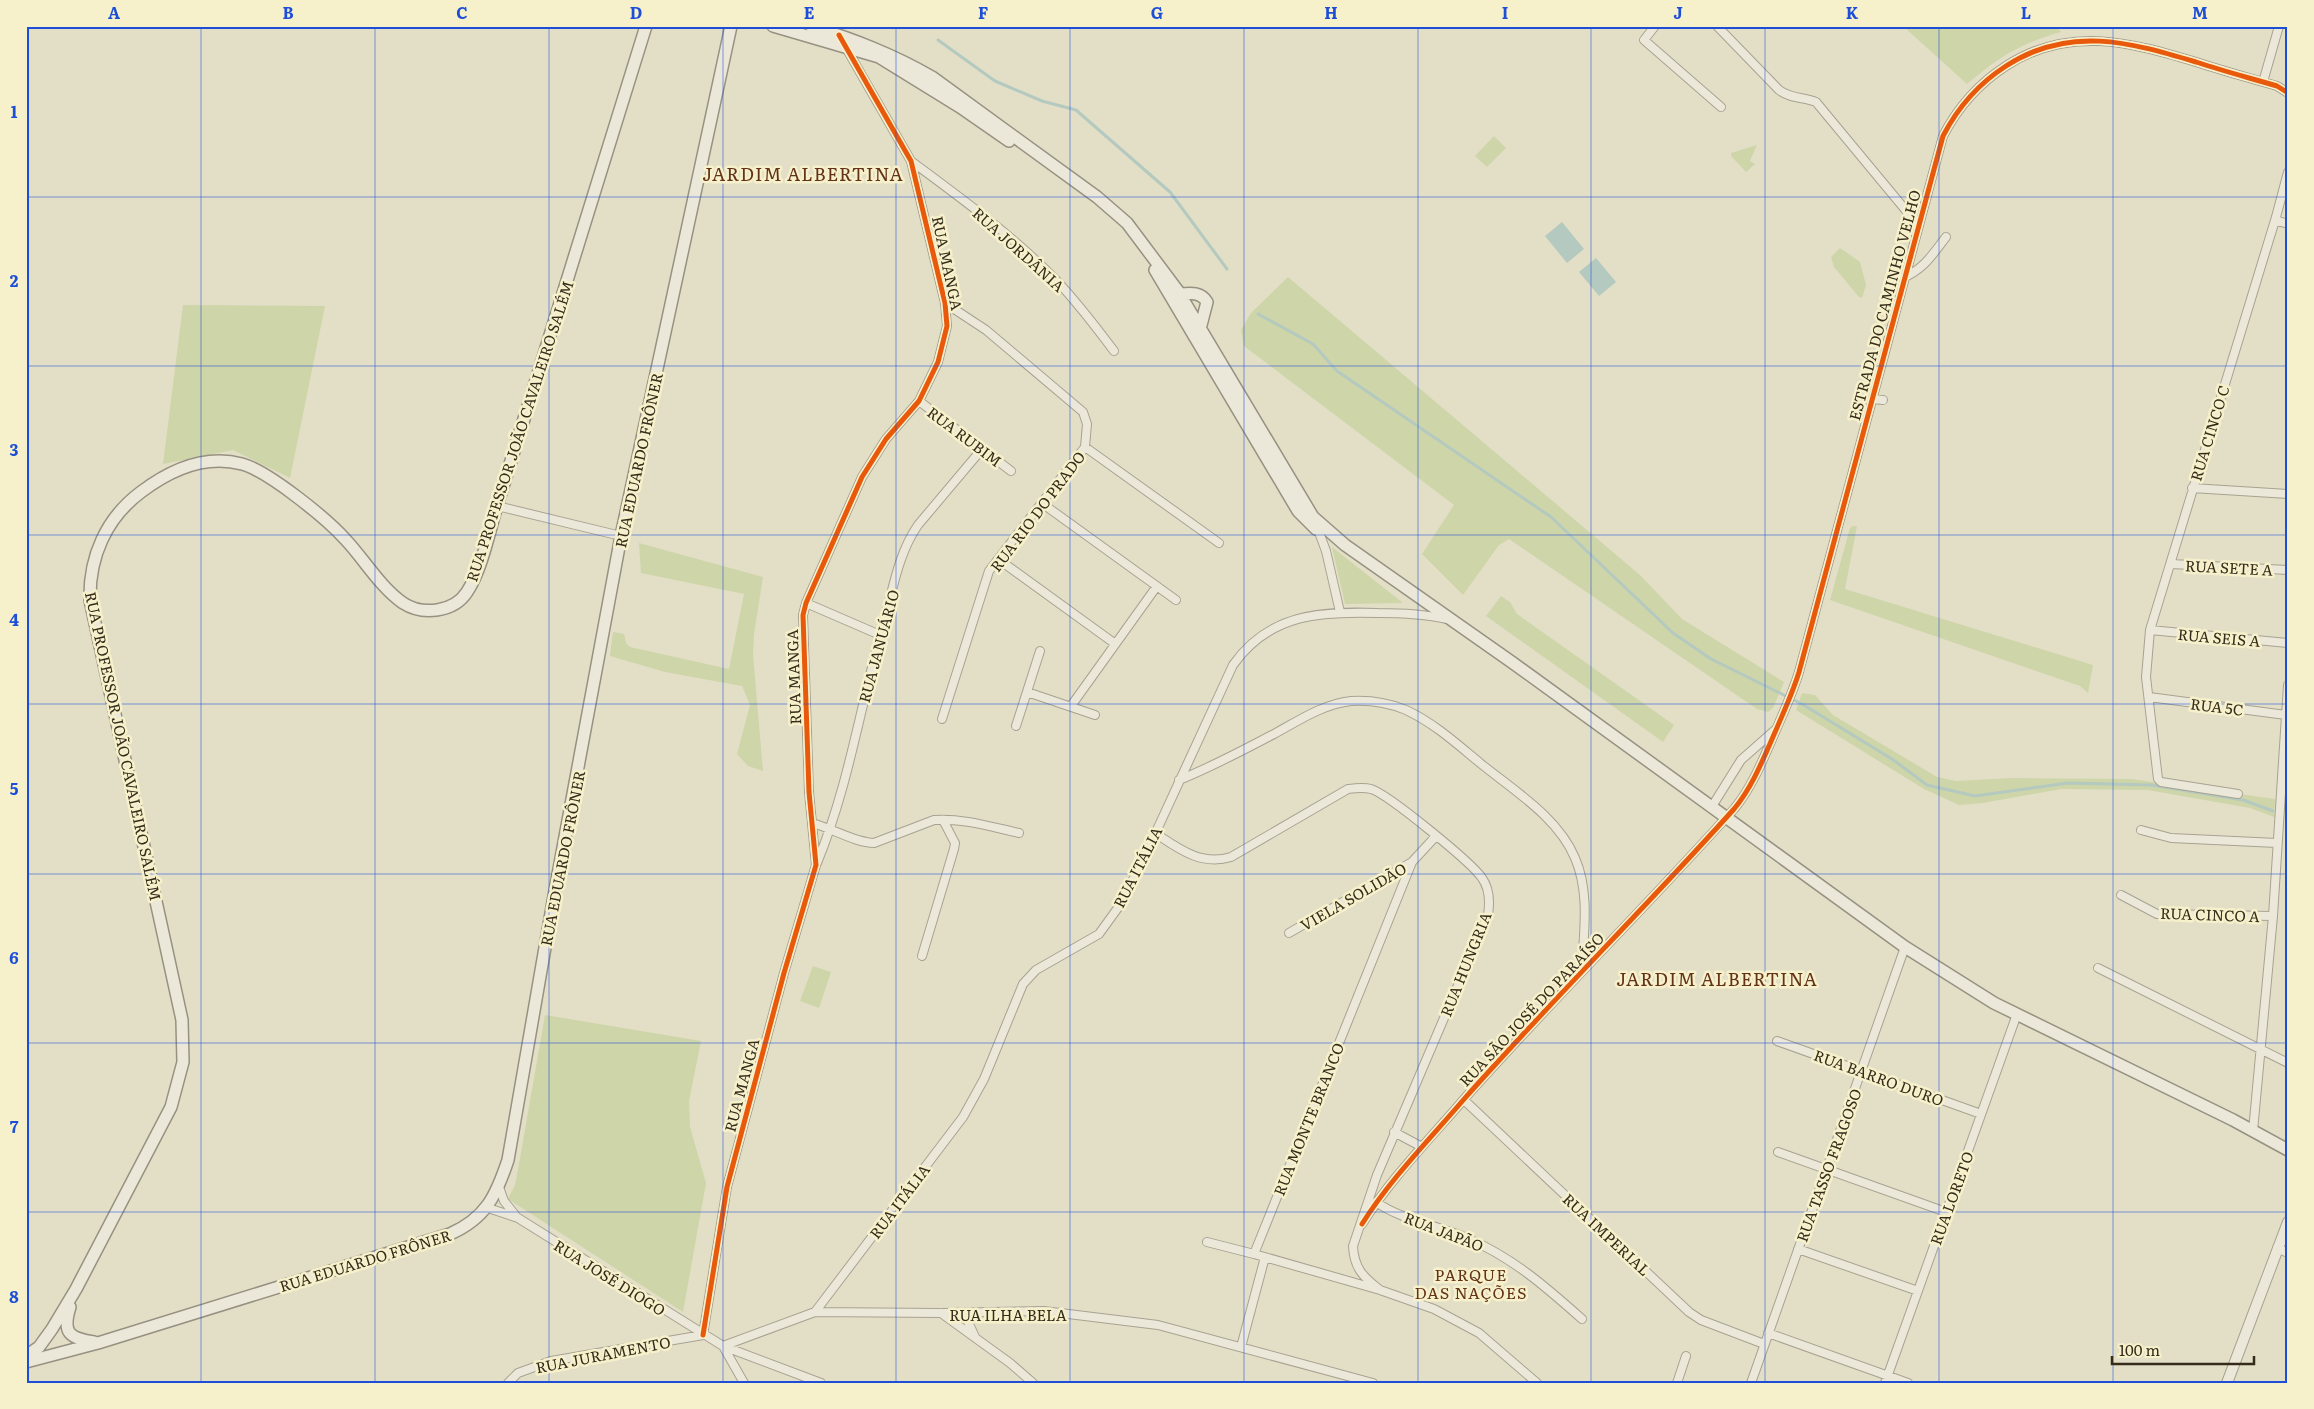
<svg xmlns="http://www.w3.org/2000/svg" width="2314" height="1409" viewBox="0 0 2314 1409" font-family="Literata,serif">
<rect width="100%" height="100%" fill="#e3dfc7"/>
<path fill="#ced5a9" d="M 2056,26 L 2061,32 C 2019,44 2000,56 1967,84 L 1904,27 Z
M 1494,136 L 1506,148 L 1487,167 L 1475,156 Z
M 1757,145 L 1750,161 L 1755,164 L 1746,172 L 1731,156 L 1731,153 Z
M 1840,248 L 1860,262 L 1866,285 L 1862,298 L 1859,297 L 1834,267 L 1831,257 Z
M 1288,277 L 1640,575 L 1682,619 L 1784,682 L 1773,708 L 1768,712 L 1757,709 L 1509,539 L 1499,545 L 1463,595 L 1422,554 L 1454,505 L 1244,346 L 1241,330 L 1251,313 Z
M 183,305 L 325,306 L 290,478 L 233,450 L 163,464 Z
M 1853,526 L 1857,526 L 1845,589 L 2093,665 L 2088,693 L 2080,686 L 1830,600 L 1850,528 Z
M 639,543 L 763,577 L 754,634 L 753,655 L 763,771 L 748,766 L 737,754 L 750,705 L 742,686 L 665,672 L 610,656 L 613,632 L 624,634 L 626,643 L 630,647 L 729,669 L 744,594 L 641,573 Z
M 1332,547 L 1403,603 L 1345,604 Z
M 1501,596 L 1510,602 L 1517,614 L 1674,725 L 1663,742 L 1486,616 Z
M 1802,693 L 1815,695 L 1833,715 L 1937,777 L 1956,781 L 2013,778 L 2131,779 L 2275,799 L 2274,817 L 2250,808 L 2148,790 L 2061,789 L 1983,803 L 1959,805 L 1924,789 L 1796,710 Z
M 813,966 L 831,972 L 819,1008 L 800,1001 Z
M 545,1015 L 701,1041 L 689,1101 L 690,1127 L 706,1183 L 683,1312 L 508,1199 L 515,1185 L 519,1164 Z"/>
<path fill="#b4c9bf" d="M 1562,222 L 1584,249 L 1567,263 L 1545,236 Z
M 1596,258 L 1616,282 L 1599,296 L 1579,272 Z"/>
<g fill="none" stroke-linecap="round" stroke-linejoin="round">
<path stroke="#b4c9bf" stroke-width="3" d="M 938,40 L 995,81 L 1042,101 L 1076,110 L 1170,192 L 1227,269
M 1258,314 L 1313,344 L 1337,371 L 1551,517 L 1673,633 L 1711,659 L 1802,704 L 1892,759 L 1927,785 L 1975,796 L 2068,783 L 2151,785 L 2243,800 L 2273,811"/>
<defs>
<path id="minor" d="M 1655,26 L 1644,40 L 1721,107
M 1717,26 L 1779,90 C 1791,99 1804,97 1816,102 L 1918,225
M 2263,82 L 2279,26
M 911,161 C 961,198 1012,235 1056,280 C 1077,302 1096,327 1114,351
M 2276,217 L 2278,221 L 2288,224
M 1903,278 C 1925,268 1932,255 1946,237
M 1873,399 L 1883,400
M 919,401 L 1011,471
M 1085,447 L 1219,543
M 2192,488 L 2288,494
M 1043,504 L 1176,600
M 497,506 L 621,536
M 1316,524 L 1326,551 L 1340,612
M 998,559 L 1114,643
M 2171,564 L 2288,570
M 806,603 L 880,635
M 2150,630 L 2288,643
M 1027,692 L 1095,715
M 2149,697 L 2286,715
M 1071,706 L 1157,586
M 942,719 L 989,571 L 1085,447 L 1087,424 L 1083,412 L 986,330 L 945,303
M 1016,726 L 1040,651
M 1179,780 C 1212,767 1243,750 1274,734 C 1298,721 1323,704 1351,701 C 1369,700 1389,703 1406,710 C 1434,723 1457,744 1480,763 C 1513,790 1558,817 1575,858 C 1588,888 1585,921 1583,952 L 1592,961
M 2238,794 L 2161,782 L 2158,779 L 2146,677 L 2150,630 L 2276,217 L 2288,172
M 1711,808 L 1741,760 L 1775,730
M 812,823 C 831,828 856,843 874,843 L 934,820 C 963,818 991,827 1019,833
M 2141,830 L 2171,838 L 2277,843
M 1155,833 C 1179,849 1201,866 1231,857 L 1348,789 C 1356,788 1363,787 1371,789 C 1388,794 1472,863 1482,878 C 1490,889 1490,902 1488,915 L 1377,1175 L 1353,1246 C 1354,1268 1363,1277 1380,1290
M 1412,862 L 1254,1254 L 1380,1290 L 1434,1309 L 1479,1333 L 1537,1383
M 817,863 C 850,783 862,696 886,614 C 894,583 900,551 918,525 L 982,449
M 2121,895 L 2157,914 L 2273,916
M 1289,933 L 1412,862 L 1436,836
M 922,956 L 954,849 L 955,843 L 943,820
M 2098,968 L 2288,1063
M 1777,1041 L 1981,1114
M 1464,1100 L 1689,1312 L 1701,1320 L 1764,1344
M 2253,1131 L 2273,916 L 2288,685
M 1394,1132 L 1422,1147
M 1778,1152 L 1946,1212
M 499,1187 L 504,1201 L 516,1216
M 1376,1202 C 1401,1220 1440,1226 1469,1239 C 1513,1258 1546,1287 1582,1319
M 488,1208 L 518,1218 L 723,1346 L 815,1312 L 941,1313 L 1044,1311 L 1158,1325 L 1373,1383
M 1362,1224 C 1391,1178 1430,1139 1465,1098 C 1552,1000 1646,907 1734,809 C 1753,786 1764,757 1776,730 C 1784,711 1793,692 1799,672 L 1943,136 C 1958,107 1978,84 2006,66 C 2069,25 2129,42 2196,62 C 2223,71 2250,78 2277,86 L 2288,93
M 1207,1242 L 1254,1254
M 2277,1248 L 2288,1253
M 1798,1249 L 1918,1291
M 815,1312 L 963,1117 L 984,1079 L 1023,984 L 1036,970 L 1099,934 L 1120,905 L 1144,858 L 1233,665 C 1269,614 1320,611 1378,613 C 1401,613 1424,614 1447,619
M 941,1313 L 1010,1363 L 1033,1383
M 964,1313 L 975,1337
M 1768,1333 L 1908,1383
M 703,1335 L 727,1187 L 784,973 L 816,865 L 809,792 L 803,615 L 806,603 L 862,477 L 886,439 L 919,401 L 938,362 L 947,326 L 945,303 L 911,161 L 845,46
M 723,1346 L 821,1383
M 723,1346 L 744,1383
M 1241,1347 L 1265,1257
M 508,1383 L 518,1373 L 551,1361 L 703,1335
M 1677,1383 L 1686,1356
M 1751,1383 L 1905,947
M 1885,1383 L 2017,1014"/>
<path id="tertiary" d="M 2227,1383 L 2288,1222"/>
<path id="secondary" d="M 773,26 L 879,57 L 960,107 L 1009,141
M 811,26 C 855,40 892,54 932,77 L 1097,197 L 1127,223 L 1178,291 L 1313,517 L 1345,545 L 1513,663 L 1905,947 L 1994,1003 L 2233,1120 L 2288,1150
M 1155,270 L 1298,511 L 1316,529
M 1180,294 C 1191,293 1201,292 1207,302 L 1200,329
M 70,1307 C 62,1333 69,1338 94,1342
M 26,1356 L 39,1347 L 52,1329 L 76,1289 L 171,1107 L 183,1062 L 182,1020 L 90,600 C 89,557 106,518 141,492 C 170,470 205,454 242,464 C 268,471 326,518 345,539 C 364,559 380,587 403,603 C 423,616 454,612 467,592 C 482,569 489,532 497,506 L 646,26
M 26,1362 L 98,1343 L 450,1234 C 486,1218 496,1196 508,1160 L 554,896 L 621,536 L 731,26"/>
</defs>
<use href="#minor" stroke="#a8a291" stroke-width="10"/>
<use href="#tertiary" stroke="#a8a291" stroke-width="12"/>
<use href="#secondary" stroke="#979181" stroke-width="14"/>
<use href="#minor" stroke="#ebe8da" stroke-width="8"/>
<use href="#tertiary" stroke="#ebe8da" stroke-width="10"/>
<use href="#secondary" stroke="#ebe8da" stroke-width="11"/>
<defs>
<path id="cycleway" d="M 1362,1224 C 1391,1178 1430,1139 1465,1098 C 1552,1000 1646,907 1734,809 C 1753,786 1764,757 1776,730 C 1784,711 1793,692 1799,672 L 1943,136 C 1958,107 1978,84 2006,66 C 2069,25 2129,42 2196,62 C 2223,71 2250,78 2277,86 L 2288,93
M 703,1335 L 727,1187 L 784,973 L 816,865 L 809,792 L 803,615 L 806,603 L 862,477 L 886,439 L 919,401 L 938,362 L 947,326 L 945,303 L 911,161 L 839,35"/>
</defs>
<use href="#cycleway" stroke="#f6f0cb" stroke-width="8"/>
<use href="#cycleway" stroke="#e8590c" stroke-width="5"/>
</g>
<path fill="none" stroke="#1d4ed8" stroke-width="1" stroke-opacity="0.55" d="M 201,26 L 201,1383M 375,26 L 375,1383M 549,26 L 549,1383M 723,26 L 723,1383M 896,26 L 896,1383M 1070,26 L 1070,1383M 1244,26 L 1244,1383M 1418,26 L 1418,1383M 1591,26 L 1591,1383M 1765,26 L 1765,1383M 1939,26 L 1939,1383M 2113,26 L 2113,1383M 26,197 L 2288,197M 26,366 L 2288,366M 26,535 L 2288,535M 26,704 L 2288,704M 26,874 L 2288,874M 26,1043 L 2288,1043M 26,1212 L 2288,1212"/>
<g text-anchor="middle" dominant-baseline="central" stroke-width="5" stroke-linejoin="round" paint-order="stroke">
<g font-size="15" fill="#352b1a" stroke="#f6f0cb">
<text transform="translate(1019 249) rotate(42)">RUA JORDÂNIA</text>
<text transform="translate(948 263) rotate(78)">RUA MANGA</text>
<text transform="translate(1884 305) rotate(-75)">ESTRADA DO CAMINHO VELHO</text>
<text transform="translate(519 431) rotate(-72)">RUA PROFESSOR JOÃO CAVALEIRO SALÉM</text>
<text transform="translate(2209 433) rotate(-73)">RUA CINCO C</text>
<text transform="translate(965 436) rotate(37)">RUA RUBIM</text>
<text transform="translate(638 460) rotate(-78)">RUA EDUARDO FRÔNER</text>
<text transform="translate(1037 511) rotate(-53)">RUA RIO DO PRADO</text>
<text transform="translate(2229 567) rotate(3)">RUA SETE A</text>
<text transform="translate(2219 637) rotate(5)">RUA SEIS A</text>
<text transform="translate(878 646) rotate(-75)">RUA JANUÁRIO</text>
<text transform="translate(793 677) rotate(-92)">RUA MANGA</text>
<text transform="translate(2217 706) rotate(7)">RUA 5C</text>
<text transform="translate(124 746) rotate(78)">RUA PROFESSOR JOÃO CAVALEIRO SALÉM</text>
<text transform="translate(562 858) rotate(-79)">RUA EDUARDO FRÔNER</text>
<text transform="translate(1137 867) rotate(-63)">RUA ITÁLIA</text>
<text transform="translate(1353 896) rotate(-30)">VIELA SOLIDÃO</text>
<text transform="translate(2210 914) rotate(2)">RUA CINCO A</text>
<text transform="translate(1465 964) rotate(-68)">RUA HUNGRIA</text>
<text transform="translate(1531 1009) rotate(-47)">RUA SÃO JOSÉ DO PARAÍSO</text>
<text transform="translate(1879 1077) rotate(20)">RUA BARRO DURO</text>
<text transform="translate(741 1085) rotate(-75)">RUA MANGA</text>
<text transform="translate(1308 1119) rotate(-68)">RUA MONTE BRANCO</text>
<text transform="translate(1828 1165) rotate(-70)">RUA TASSO FRAGOSO</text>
<text transform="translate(1951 1198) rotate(-70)">RUA LORETO</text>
<text transform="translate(899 1201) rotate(-53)">RUA ITÁLIA</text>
<text transform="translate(1444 1231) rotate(21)">RUA JAPÃO</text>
<text transform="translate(1607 1234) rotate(43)">RUA IMPERIAL</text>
<text transform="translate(365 1260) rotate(-17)">RUA EDUARDO FRÔNER</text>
<text transform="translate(610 1277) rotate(32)">RUA JOSÉ DIOGO</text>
<text x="1008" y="1314">RUA ILHA BELA</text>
<text transform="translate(603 1354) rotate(-11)">RUA JURAMENTO</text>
</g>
<g font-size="16" letter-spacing="1" fill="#633218" stroke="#f6f0cb">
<text x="1471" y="1274">PARQUE<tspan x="1471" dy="18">DAS NAÇÕES</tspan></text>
</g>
<g font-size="18" letter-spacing="1" fill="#633218" stroke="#f6f0cb">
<text x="803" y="173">JARDIM ALBERTINA</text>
<text x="1717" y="978">JARDIM ALBERTINA</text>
</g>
</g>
<rect width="2314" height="1409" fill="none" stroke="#f6f0cb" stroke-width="55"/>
<path d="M2112 1356v8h142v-8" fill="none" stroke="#352b1a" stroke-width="2.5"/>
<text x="2119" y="1356" font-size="15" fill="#352b1a" stroke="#f6f0cb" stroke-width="4" paint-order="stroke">100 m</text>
<rect x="28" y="28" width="2258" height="1354" fill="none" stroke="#1d4ed8" stroke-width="2"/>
<g font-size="16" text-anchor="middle" font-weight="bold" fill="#1d4ed8">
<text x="114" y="19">A</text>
<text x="288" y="19">B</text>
<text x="462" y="19">C</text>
<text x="636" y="19">D</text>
<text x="809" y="19">E</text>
<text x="983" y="19">F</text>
<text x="1157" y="19">G</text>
<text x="1331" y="19">H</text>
<text x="1505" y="19">I</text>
<text x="1678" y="19">J</text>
<text x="1852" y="19">K</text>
<text x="2026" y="19">L</text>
<text x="2200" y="19">M</text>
<text x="14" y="118">1</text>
<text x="14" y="287">2</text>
<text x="14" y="456">3</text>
<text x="14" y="626">4</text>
<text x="14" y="795">5</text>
<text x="14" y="964">6</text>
<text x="14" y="1133">7</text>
<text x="14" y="1303">8</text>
</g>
</svg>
